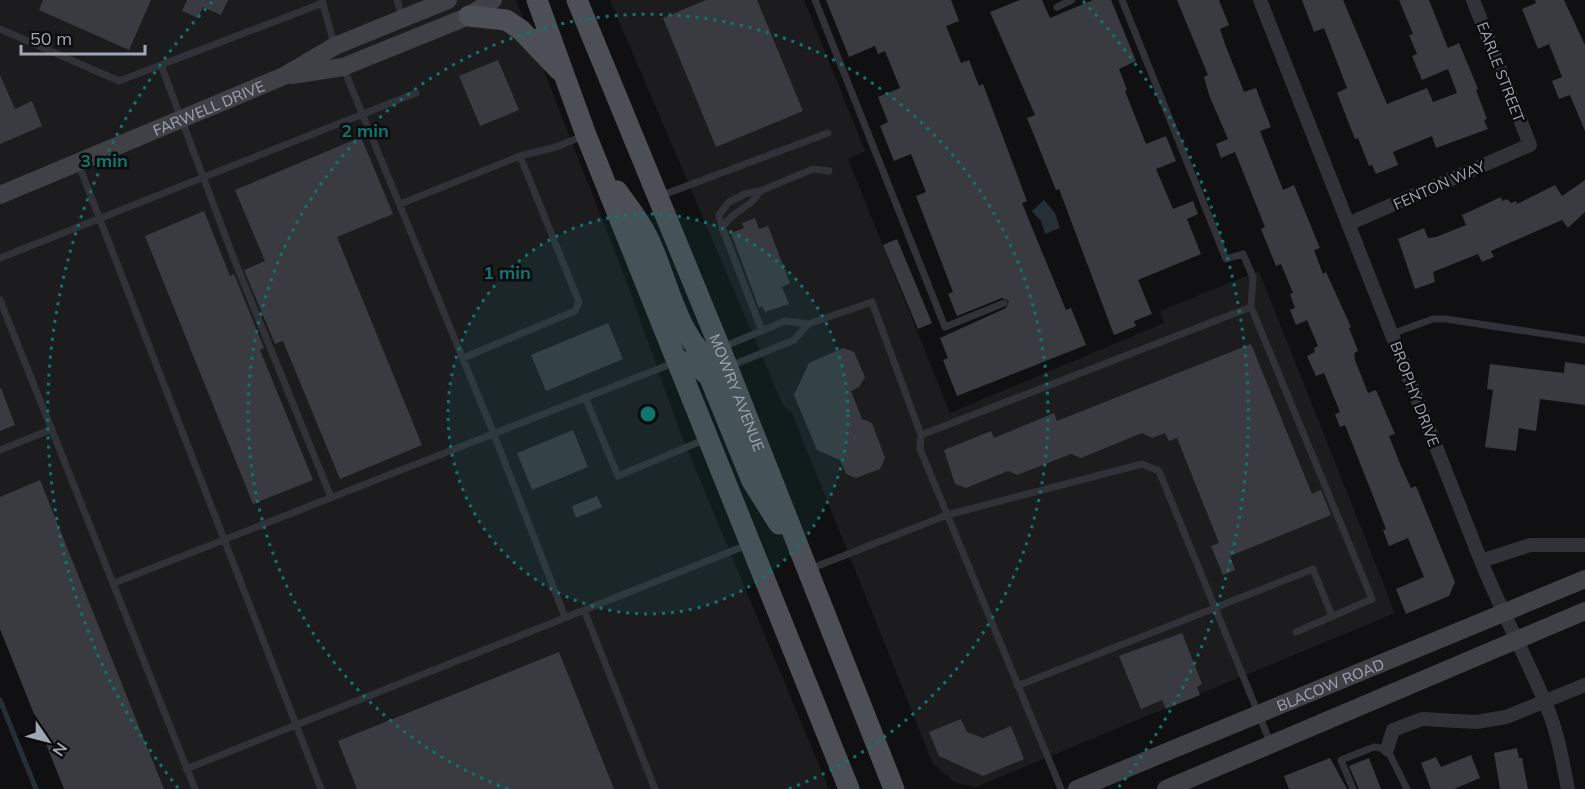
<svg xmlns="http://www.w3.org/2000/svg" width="1585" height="789" viewBox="0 0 1585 789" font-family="Mulish,sans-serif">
<rect width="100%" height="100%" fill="#101012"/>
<path fill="#1c1c1f" d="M 0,0 L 516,0 L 626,280 L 680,432 L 829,789 L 66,789 L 0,628 Z
M 610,0 L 804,0 L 865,151 L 848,159 L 950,413 L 1164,323 L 1160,311 L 1259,271 L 1395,613 L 976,787 L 954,782 L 933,764 L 792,413 L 783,405 Z"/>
<path fill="#262e36" d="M 1044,200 L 1055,213 L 1060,228 L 1045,234 L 1041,221 L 1032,211 Z"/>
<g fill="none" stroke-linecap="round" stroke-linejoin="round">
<path stroke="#262e36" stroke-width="5" d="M 0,700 L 36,789"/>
</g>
<path fill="#3a3b40" d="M 43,0 L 151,0 L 129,50 L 39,10 Z
M 187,0 L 228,0 L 221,15 L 203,7 L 198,18 L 182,11 Z
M 706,0 L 757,0 L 803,111 L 716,147 L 663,18 Z
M 826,0 L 951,0 L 959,21 L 946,26 L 961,63 L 969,60 L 979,86 L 983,84 L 1027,201 L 1022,203 L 1035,235 L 1066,310 L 1071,308 L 1086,345 L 957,396 L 943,360 L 948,358 L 940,338 L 1006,308 L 1009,301 L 1002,298 L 957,316 L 948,294 L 953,292 L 916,196 L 926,192 L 911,154 L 894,161 L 880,126 L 888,122 L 878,97 L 900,88 L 885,51 L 878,54 L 875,46 L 849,57 Z
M 1020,0 L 1042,0 L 1050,18 L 1093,0 L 1111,0 L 1136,61 L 1119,69 L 1127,90 L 1125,91 L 1146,144 L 1166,136 L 1176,161 L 1156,169 L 1173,209 L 1193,201 L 1198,214 L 1187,219 L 1201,254 L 1138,280 L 1152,314 L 1134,321 L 1136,326 L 1114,335 L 1059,189 L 1056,190 L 1027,118 L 1035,115 L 990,12 Z
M 1177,0 L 1219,0 L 1229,25 L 1220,29 L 1225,44 L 1244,92 L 1256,88 L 1262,104 L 1271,127 L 1260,131 L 1283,190 L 1294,185 L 1320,248 L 1314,250 L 1323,274 L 1326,272 L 1351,327 L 1349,328 L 1358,351 L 1354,353 L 1355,360 L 1368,393 L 1376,390 L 1395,434 L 1389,436 L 1401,466 L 1411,488 L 1416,486 L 1455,582 L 1449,596 L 1406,614 L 1396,589 L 1424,577 L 1408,538 L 1389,546 L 1383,530 L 1386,529 L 1345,425 L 1340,427 L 1335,414 L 1340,412 L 1324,373 L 1316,376 L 1307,356 L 1315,352 L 1314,348 L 1318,346 L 1307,320 L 1296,325 L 1290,310 L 1295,308 L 1290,294 L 1293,293 L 1281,264 L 1276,266 L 1261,229 L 1265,227 L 1235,152 L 1221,158 L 1216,144 L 1228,139 L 1209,95 L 1204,77 L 1208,75 Z
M 1302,0 L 1343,0 L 1387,104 L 1427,88 L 1433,102 L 1457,93 L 1448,69 L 1422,80 L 1412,56 L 1417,54 L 1409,35 L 1413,34 L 1399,0 L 1429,0 L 1448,48 L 1459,43 L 1478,89 L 1476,90 L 1487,119 L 1484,120 L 1488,129 L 1436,148 L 1432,136 L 1393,152 L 1398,165 L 1376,174 L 1372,165 L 1369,166 L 1358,138 L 1355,139 L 1337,93 L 1347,88 L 1324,28 L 1314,32 Z
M 1535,0 L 1564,0 L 1585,45 L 1585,131 L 1570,95 L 1559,99 L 1552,81 L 1562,77 L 1549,44 L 1538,49 L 1522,9 L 1536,3 Z
M 498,60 L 519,110 L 480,126 L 459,76 Z
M 0,75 L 15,109 L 32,101 L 42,126 L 0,144 Z
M 361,137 L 393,214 L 337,237 L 422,445 L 340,479 L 283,341 L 275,344 L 244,270 L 265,261 L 235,190 Z
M 1585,180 L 1585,212 L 1568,228 L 1562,220 L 1491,251 L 1494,257 L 1482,262 L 1478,254 L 1433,272 L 1435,282 L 1415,289 L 1398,239 L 1424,228 L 1428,238 L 1436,237 L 1466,225 L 1462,215 L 1501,197 L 1502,201 L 1507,199 L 1511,203 L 1516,201 L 1517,204 L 1555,185 L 1562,196 Z
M 204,211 L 230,276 L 234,274 L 264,348 L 260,350 L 313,480 L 253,504 L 145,236 Z
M 755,218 L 759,229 L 768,226 L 790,283 L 782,287 L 789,304 L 765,312 L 762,306 L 759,308 L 731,233 L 744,228 L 742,223 Z
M 897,239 L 932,323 L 918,329 L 883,245 Z
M 608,323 L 623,359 L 546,391 L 531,355 Z
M 1251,344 L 1312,494 L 1321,490 L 1331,515 L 1230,556 L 1235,570 L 1223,575 L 1211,546 L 1219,543 L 1177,438 L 1169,441 L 1165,433 L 1152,438 L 1142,433 L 1081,458 L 1071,454 L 1017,475 L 1008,471 L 966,488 L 955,484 L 944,450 L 991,431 L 994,438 L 1054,413 L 1057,421 Z
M 843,348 L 854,352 L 865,377 L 859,387 L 851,391 L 862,419 L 872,423 L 885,458 L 880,469 L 856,478 L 846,474 L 840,460 L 817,450 L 794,395 L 809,363 Z
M 1565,362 L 1585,365 L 1585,405 L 1540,399 L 1536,431 L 1519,428 L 1516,451 L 1485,447 L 1493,390 L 1487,389 L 1490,364 L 1564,373 Z
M 1,388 L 15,425 L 0,431 L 0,389 Z
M 573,430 L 588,467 L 532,490 L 517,453 Z
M 40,480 L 164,789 L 64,789 L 0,629 L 0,497 Z
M 597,496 L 602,507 L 576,518 L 572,506 Z
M 1182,633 L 1202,684 L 1197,687 L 1200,695 L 1166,709 L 1162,700 L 1141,709 L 1119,656 Z
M 559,652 L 614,789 L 357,789 L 338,741 Z
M 961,719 L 967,732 L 983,738 L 1011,726 L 1024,759 L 983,776 L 939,756 L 929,732 Z
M 1517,748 L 1519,758 L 1522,758 L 1528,789 L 1500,789 L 1494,753 Z
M 1471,755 L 1480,778 L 1454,789 L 1431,789 L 1421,763 L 1436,757 L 1441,767 Z
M 1330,758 L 1347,789 L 1289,789 L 1284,776 Z
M 1369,758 L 1381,789 L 1359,789 L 1349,766 Z"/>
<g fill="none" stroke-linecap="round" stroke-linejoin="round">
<path stroke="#313237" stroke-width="7" d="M 322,0 L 334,44
M 397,0 L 402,18
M 815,0 L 945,327 L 1004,303
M 1122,0 L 1226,259 L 1243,254 L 1253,277 L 1251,307
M 1057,7 L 1072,0
M 0,29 L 119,81 L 323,3
M 161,65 L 234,259 L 331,497
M 343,67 L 493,432 L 565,617
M 520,156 L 556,147 L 583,136
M 78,163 L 321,789
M 660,196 L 828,133
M 400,204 L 520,156 L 579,302 L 575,311 L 463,358
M 722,229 C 731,210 751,209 760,191
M 0,258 L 416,93
M 0,300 L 195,789
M 762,331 L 722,227 L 719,215 L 729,202 L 745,194 L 760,191 L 813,169 L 829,171
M 1391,334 L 1433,319 L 1446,319 L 1585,340
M 723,347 L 785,321 L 808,324 L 872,302 L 921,435 L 920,449 L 1061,789
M 730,366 L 794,340 L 808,324
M 585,397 L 618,476 L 706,439
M 921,435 L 1251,307 L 1372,599 L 1296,632
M 0,450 L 52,429
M 810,569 L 947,515 L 1142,464 L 1159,471 L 1270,742
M 114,583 L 676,362
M 584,610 L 655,789
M 1017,686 L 1313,569 L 1332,616
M 186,769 L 747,545
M 1353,789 L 1341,760 L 1374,747 L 1387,749 L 1407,789"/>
<path stroke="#313237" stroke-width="14" d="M 1260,0 L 1481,561 C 1500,608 1524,653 1544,700 C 1557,728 1562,759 1568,789
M 1348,224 L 1530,145 L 1473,0
M 1481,561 L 1530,545 L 1585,545
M 1387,749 L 1393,730 L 1422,719 L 1476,722 L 1506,717 L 1585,685"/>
<g stroke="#3f4147" stroke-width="18">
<path d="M 292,75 L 343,67 L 469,16 L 493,0"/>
<path id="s1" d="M 0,195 L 284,76 L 335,46 L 448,0"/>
<path id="s2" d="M 1077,789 L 1585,579"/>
<path d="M 1166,789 L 1585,611"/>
</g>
<g stroke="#4d4f56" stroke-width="21">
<path d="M 537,0 L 586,135 L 849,789"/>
<path id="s3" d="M 577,0 L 720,348 L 894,789"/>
<path d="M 469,16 L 506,20 L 521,30 L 559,70"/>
<path d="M 617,191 C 628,206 640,221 648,238 C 669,281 676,339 718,368"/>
<path d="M 677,361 L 693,363 L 709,376 L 752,481 L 779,524"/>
</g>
</g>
<circle cx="648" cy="414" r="200" fill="#0f766e" fill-opacity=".12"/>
<g fill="none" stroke="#0f766e" stroke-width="3" stroke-dasharray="3 6">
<circle cx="648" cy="414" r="200"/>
<path d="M508 789A400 400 0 1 1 788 789"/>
<path d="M178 788A600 600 0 0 1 213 1M1083 1A600 600 0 0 1 1118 788"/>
</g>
<g text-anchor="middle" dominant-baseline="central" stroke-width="5" stroke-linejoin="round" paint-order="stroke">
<g font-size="15" fill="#a1a6b4" stroke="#0c0b0d">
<text transform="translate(1501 72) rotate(69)">EARLE STREET</text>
<text stroke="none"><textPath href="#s1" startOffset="226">FARWELL DRIVE</textPath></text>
<text transform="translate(1439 185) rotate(-24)">FENTON WAY</text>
<text stroke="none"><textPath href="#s3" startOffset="424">MOWRY AVENUE</textPath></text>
<text transform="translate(1415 394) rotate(69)">BROPHY DRIVE</text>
<text stroke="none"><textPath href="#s2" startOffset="274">BLACOW ROAD</textPath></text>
</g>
</g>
<circle cx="648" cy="414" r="9" fill="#0f766e" stroke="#0c0b0d" stroke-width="3"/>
<g font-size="18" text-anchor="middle" font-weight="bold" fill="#0f766e" stroke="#0c0b0d" stroke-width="5" stroke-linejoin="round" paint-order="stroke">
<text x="365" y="137">2 min</text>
<text x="104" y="167">3 min</text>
<text x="507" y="279">1 min</text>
</g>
<g transform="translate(48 741) rotate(125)" stroke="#0c0b0d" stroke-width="4.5" paint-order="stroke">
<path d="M0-4.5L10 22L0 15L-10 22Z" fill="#a1a6b4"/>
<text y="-9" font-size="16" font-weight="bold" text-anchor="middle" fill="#a1a6b4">N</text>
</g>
<path d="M21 45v9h124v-9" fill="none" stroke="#a1a6b4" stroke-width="3"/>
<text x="30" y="45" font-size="18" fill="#a1a6b4" stroke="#0c0b0d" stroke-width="4.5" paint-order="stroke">50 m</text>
</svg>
